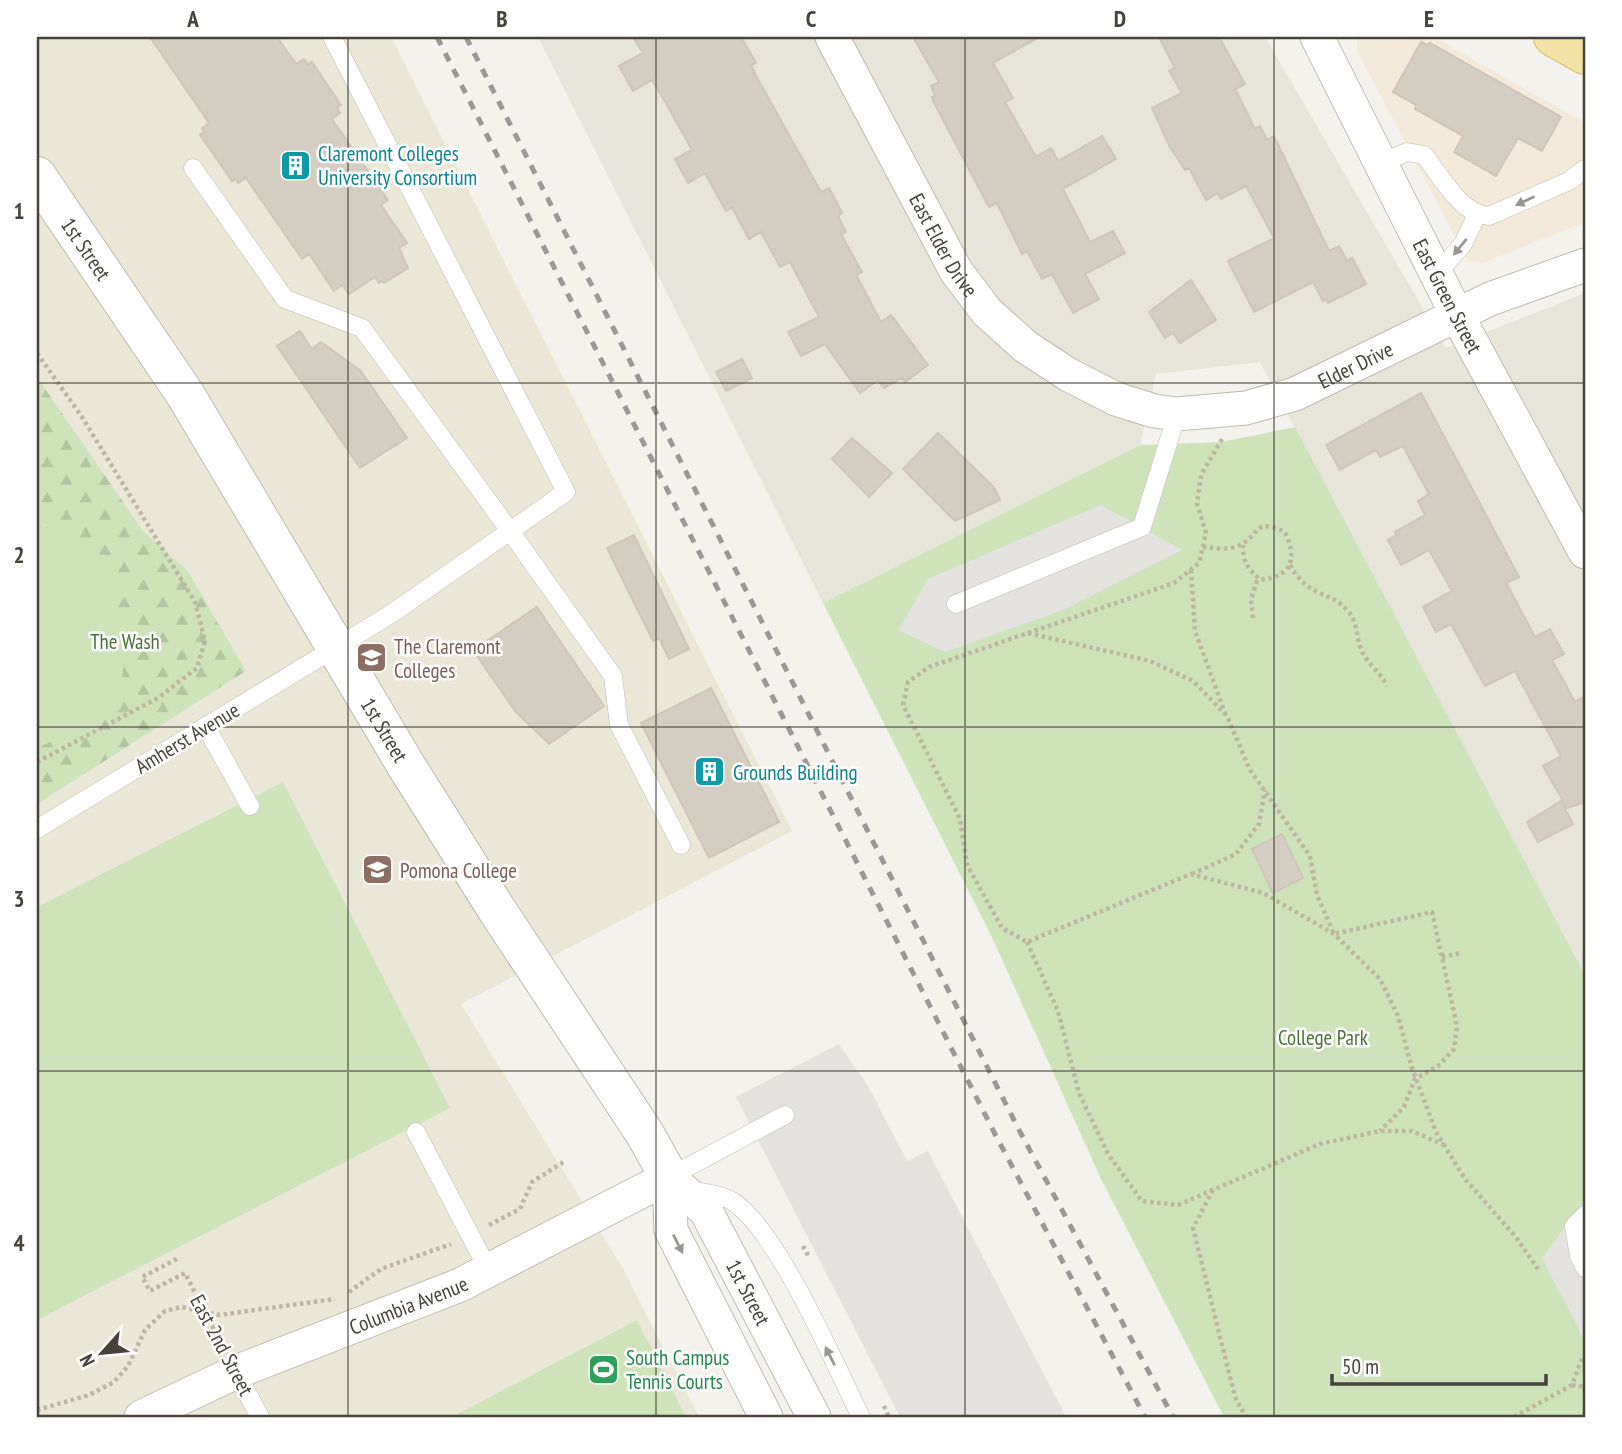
<svg xmlns="http://www.w3.org/2000/svg" width="1622" height="1454" viewBox="0 0 1622 1454" font-family="'PT Sans Narrow',sans-serif">
<defs>
<pattern id="forest-firs" width="22" height="20" patternUnits="userSpaceOnUse" patternTransform="scale(1.75)"><rect width="22" height="20" fill="#cee3ba"/><path d="M5 1l3.5 6h-7zM16 11l3.5 6h-7z" fill="#b2c4a1"/></pattern>
</defs>
<rect width="100%" height="100%" fill="#f4f2ec"/>
<path fill="#e7e4da" d="M 538,37 L 1265,37 L 1446,348 L 1585,293 L 1585,975 L 1260,362 L 1156,374 L 1140,445 L 823,603 Z"/>
<path fill="#f3eada" d="M 1357,37 L 1434,37 L 1585,123 L 1585,222 L 1483,263 L 1468,261 L 1357,51 Z"/>
<path fill="#ebe7d7" d="M 37,37 L 391,37 L 792,831 L 461,1004 L 622,1267 L 699,1417 L 37,1417 Z"/>
<path fill="url(#forest-firs)" d="M 37,377 L 143,531 L 187,570 L 246,671 L 37,804 Z"/>
<path fill="#cee3ba" d="M 1295,427 L 1585,975 L 1585,1417 L 1224,1417 L 1101,1179 L 991,935 L 823,603 L 1140,445 L 1221,442 Z
M 37,524 L 62,534 L 95,561 L 116,596 L 126,637 L 122,679 L 90,724 L 37,748 Z
M 283,782 L 450,1108 L 37,1320 L 37,907 Z
M 637,1320 L 686,1417 L 452,1417 Z"/>
<path fill="#e3e2df" d="M 1101,505 L 1182,550 L 1063,610 L 945,652 L 898,630 L 928,579 Z
M 839,1044 L 868,1086 L 907,1161 L 928,1151 L 1066,1417 L 900,1417 L 736,1097 Z
M 1585,1200 L 1585,1341 L 1542,1258 Z"/>
<path fill="#d4cec2" stroke="#cec6b6" stroke-width="2" d="M 150,37 L 277,37 L 296,64 L 304,59 L 308,65 L 312,62 L 341,105 L 337,108 L 340,113 L 332,119 L 388,200 L 381,205 L 407,243 L 399,248 L 408,268 L 384,283 L 382,281 L 379,283 L 375,277 L 349,294 L 342,285 L 334,291 L 309,254 L 302,259 L 246,178 L 238,183 L 236,179 L 232,181 L 200,135 L 204,132 L 202,128 L 209,123 Z
M 633,37 L 741,37 L 756,63 L 751,65 L 756,76 L 821,192 L 829,188 L 842,213 L 838,216 L 846,232 L 841,234 L 862,272 L 856,275 L 881,322 L 891,315 L 928,365 L 905,382 L 902,378 L 884,388 L 878,380 L 860,393 L 825,344 L 801,356 L 788,332 L 819,317 L 790,262 L 780,267 L 761,232 L 749,239 L 732,207 L 726,211 L 705,173 L 688,183 L 675,159 L 692,150 L 667,105 L 652,80 L 633,91 L 619,66 L 643,53 Z
M 913,37 L 1039,37 L 993,63 L 1013,98 L 1005,102 L 1036,157 L 1051,148 L 1058,161 L 1102,136 L 1116,159 L 1063,189 L 1090,242 L 1113,231 L 1125,253 L 1085,274 L 1099,299 L 1073,313 L 1052,274 L 1042,279 L 1027,251 L 1022,254 L 997,203 L 989,207 L 933,101 L 932,97 L 935,96 L 931,86 L 939,82 Z
M 1159,37 L 1219,37 L 1245,84 L 1235,89 L 1255,129 L 1260,126 L 1267,140 L 1274,136 L 1329,251 L 1339,246 L 1347,261 L 1352,258 L 1366,284 L 1328,303 L 1326,299 L 1323,301 L 1313,282 L 1254,312 L 1228,261 L 1274,238 L 1246,186 L 1221,199 L 1218,193 L 1206,200 L 1189,168 L 1185,170 L 1170,147 L 1152,108 L 1182,93 L 1169,71 L 1175,68 Z
M 1421,42 L 1427,45 L 1430,43 L 1561,117 L 1542,151 L 1518,138 L 1496,176 L 1454,152 L 1463,136 L 1415,109 L 1416,105 L 1393,92 Z
M 1191,280 L 1216,320 L 1180,343 L 1173,333 L 1165,338 L 1149,312 Z
M 300,331 L 312,349 L 321,342 L 361,371 L 407,438 L 360,468 L 277,346 Z
M 742,359 L 752,378 L 726,391 L 716,372 Z
M 1421,393 L 1519,577 L 1506,583 L 1535,637 L 1550,629 L 1564,654 L 1552,660 L 1575,702 L 1585,696 L 1585,802 L 1567,808 L 1543,766 L 1561,756 L 1515,671 L 1485,686 L 1451,624 L 1436,632 L 1423,607 L 1452,591 L 1429,550 L 1401,565 L 1388,540 L 1396,535 L 1395,532 L 1425,515 L 1418,501 L 1429,494 L 1403,446 L 1380,457 L 1376,450 L 1340,470 L 1326,445 Z
M 938,433 L 994,487 L 1000,500 L 955,521 L 903,469 Z
M 852,438 L 892,473 L 869,497 L 832,459 Z
M 634,535 L 689,649 L 669,659 L 659,638 L 653,641 L 607,548 Z
M 537,607 L 604,706 L 549,744 L 515,711 L 473,650 Z
M 711,688 L 779,822 L 709,858 L 641,723 Z
M 1561,801 L 1573,824 L 1538,842 L 1527,822 Z
M 1282,834 L 1303,878 L 1273,893 L 1252,849 Z"/>
<g fill="none" stroke-linecap="round" stroke-linejoin="round">
<defs>
<path id="service" d="M 1381,163 L 1407,152 L 1424,155 C 1441,176 1460,214 1489,216 L 1569,181 L 1585,169
M 193,168 L 285,299 L 362,328 L 510,531 L 613,676 L 619,725 L 681,845
M 1437,274 L 1463,244 L 1477,215
M 956,604 L 1142,527 L 1177,414
M 206,727 L 250,806
M 37,829 L 391,614 L 566,492 L 332,37
M 416,1132 L 489,1271
M 669,1177 L 785,1115
M 690,1190 C 703,1193 721,1194 732,1201 C 778,1230 835,1365 861,1417
M 1585,1215 L 1574,1226 L 1579,1256 L 1585,1268
M 236,1372 L 260,1417"/>
<g id="minor">
<path id="s1" d="M 832,37 L 956,271 L 987,312 L 1026,347 L 1069,375 L 1116,399 L 1154,411 L 1177,414 L 1246,408 L 1295,394 L 1490,299 L 1585,265"/>
<path id="s2" d="M 1317,37 L 1457,315 L 1585,552"/>
<path id="s3" d="M 669,1177 L 706,1211 L 814,1417"/>
<path d="M 669,1177 L 671,1230 L 766,1417"/>
<path id="s4" d="M 141,1417 L 236,1372 L 460,1285 L 669,1177"/>
</g>
<g id="tertiary">
<path id="s5" d="M 37,176 L 185,394 L 407,767 L 497,910 L 645,1134 L 669,1177"/>
</g>
<path id="primary" d="M 1553,37 L 1585,55"/>
</defs>
<use href="#service" stroke="#bebaaf" stroke-width="19"/>
<use href="#minor" stroke="#bebaaf" stroke-width="35"/>
<use href="#tertiary" stroke="#bebaaf" stroke-width="40"/>
<use href="#primary" stroke="#d6c077" stroke-width="40"/>
<path stroke="#beb6a2" stroke-width="4.5" stroke-dasharray="3.5 3.5" stroke-linecap="butt" d="M 37,353 L 82,417 L 195,602 L 205,641 L 197,668 L 158,698 L 37,762
M 1222,439 L 1201,475 L 1197,504 L 1206,533 L 1199,563 L 1174,583 L 929,667 L 908,682 L 903,705 L 960,819 L 967,865 L 1002,928 L 1027,942 L 1191,874 L 1263,893 L 1334,934 L 1380,979 L 1398,1016 L 1412,1068 L 1436,1132 L 1465,1179 L 1515,1236 L 1538,1269
M 1203,547 C 1215,548 1230,551 1242,544 C 1262,532 1254,518 1285,532 C 1297,559 1293,576 1260,580 C 1248,568 1242,561 1243,544
M 1290,565 C 1310,600 1329,589 1348,611 C 1357,621 1356,634 1360,646 C 1365,663 1380,671 1387,686
M 1191,570 L 1195,631 L 1225,713
M 1253,618 L 1251,600 L 1258,577
M 1028,633 L 1150,661 L 1193,681 L 1227,716 L 1250,770 L 1310,856 L 1317,895 L 1334,934 L 1432,912 L 1457,1026 L 1454,1049 L 1438,1066 L 1415,1079 L 1404,1107 L 1380,1131
M 1192,874 L 1236,854 L 1259,824 L 1265,790
M 1027,942 L 1058,1011 L 1079,1093 L 1108,1154 L 1142,1201 L 1178,1205 L 1320,1144 L 1380,1131 L 1412,1131 L 1444,1145
M 1442,957 L 1461,953
M 1213,1190 L 1193,1228 L 1235,1397 L 1246,1417
M 489,1225 L 520,1209 L 532,1182 L 565,1161
M 803,1246 L 809,1257
M 177,1259 L 142,1277 L 150,1291 L 185,1273 L 223,1347
M 349,1292 L 381,1269 L 451,1244
M 1572,1385 L 1585,1387
M 884,1406 L 889,1417
M 37,1410 L 89,1395 L 114,1382 L 128,1366 L 145,1330 L 165,1311 L 181,1307 L 219,1315 L 335,1299
M 1514,1417 L 1572,1385 L 1583,1356"/>
<use href="#service" stroke="#fff" stroke-width="18"/>
<use href="#minor" stroke="#fff" stroke-width="33"/>
<use href="#tertiary" stroke="#fff" stroke-width="38"/>
<use href="#primary" stroke="#f3e1a6" stroke-width="38"/>
<path stroke="#999" stroke-width="5" stroke-dasharray="9 9" stroke-linecap="butt" d="M 437,37 L 996,1136 L 1145,1417
M 466,37 L 1018,1128 L 1173,1417"/>
</g>
<defs><path id="oneway-solid" d="M-6-.8H1V-3.2L6.5 0L1 3.2V.8H-6Z" transform="scale(1.75)"/></defs>
<g fill="#9a9893">
<use href="#oneway-solid" transform="translate(1525 201) rotate(155)"/>
<use href="#oneway-solid" transform="translate(1460 247) rotate(129)"/>
<use href="#oneway-solid" transform="translate(678 1244) rotate(63)"/>
<use href="#oneway-solid" transform="translate(830 1356) rotate(-117)"/>
</g>
<path fill="none" stroke="#47433a" stroke-width="2" stroke-opacity="0.55" d="M 348,37 L 348,1417M 656,37 L 656,1417M 965,37 L 965,1417M 1274,37 L 1274,1417M 37,383 L 1585,383M 37,727 L 1585,727M 37,1071 L 1585,1071"/>
<defs>
<symbol id="building-square" viewBox="-11 -11 22 22"><rect x="-9" y="-9" width="18" height="18" rx="4" fill="#0f9aa8" stroke="#fff"/><path d="M-4-6H4V6H1V3H-1V6H-4ZM-2.5-4.3h1.7v1.8h-1.7ZM.8-4.3h1.7v1.8H.8ZM-2.5-1h1.7V.8h-1.7ZM.8-1h1.7V.8H.8Z" fill="#fff"/></symbol>
<symbol id="university-square" viewBox="-11 -11 22 22"><rect x="-9" y="-9" width="18" height="18" rx="4" fill="#8d6e63" stroke="#fff"/><path d="M0-5L7-2L0 1L-7-2ZM-4 1L0 2.5L4 1V4Q0 6-4 4Z" fill="#fff"/></symbol>
<symbol id="stadium-square" viewBox="-11 -11 22 22"><rect x="-9" y="-9" width="18" height="18" rx="4" fill="#2e9e5b" stroke="#fff"/><path d="M0-5a6.5 5 0 1 0 0 10a6.5 5 0 1 0 0-10ZM-3.5-1.8h7v3.6h-7Z" fill="#fff"/></symbol>
</defs>
<g fill-rule="evenodd">
<use href="#building-square" x="278" y="148" width="35" height="35"/>
<use href="#university-square" x="354" y="640" width="35" height="35"/>
<use href="#building-square" x="692" y="754" width="35" height="35"/>
<use href="#university-square" x="360" y="852" width="35" height="35"/>
<use href="#stadium-square" x="586" y="1352" width="35" height="35"/>
</g>
<g text-anchor="middle" dominant-baseline="central" stroke-width="5" stroke-linejoin="round" paint-order="stroke">
<g font-size="21" fill="#0d838f" stroke="#fff" text-anchor="start">
<text x="318" y="153">Claremont Colleges<tspan x="318" dy="24">University Consortium</tspan></text>
<text x="733" y="772">Grounds Building</text>
</g>
<g font-size="21" fill="#47433a" stroke="#fff">
<text stroke="none"><textPath href="#s1" startOffset="236">East Elder Drive</textPath></text>
<text stroke="none"><textPath href="#s5" startOffset="88">1st Street</textPath></text>
<text stroke="none"><textPath href="#s2" startOffset="290">East Green Street</textPath></text>
<text stroke="none"><textPath href="#s1" startOffset="723">Elder Drive</textPath></text>
<text stroke="none"><textPath href="#s5" startOffset="654">1st Street</textPath></text>
<text transform="translate(187 738) rotate(-31)">Amherst Avenue</text>
<text stroke="none"><textPath href="#s3" startOffset="142">1st Street</textPath></text>
<text stroke="none"><textPath href="#s4" startOffset="290">Columbia Avenue</textPath></text>
<text transform="translate(222 1345) rotate(62)">East 2nd Street</text>
</g>
<g font-size="21" fill="#487334" stroke="#fff">
<text x="125" y="641">The Wash</text>
<text x="1323" y="1037">College Park</text>
</g>
<g font-size="21" fill="#785e54" stroke="#fff" text-anchor="start">
<text x="394" y="646">The Claremont<tspan x="394" dy="24">Colleges</tspan></text>
<text x="400" y="870">Pomona College</text>
</g>
<g font-size="21" fill="#27864d" stroke="#fff" text-anchor="start">
<text x="626" y="1357">South Campus<tspan x="626" dy="24">Tennis Courts</tspan></text>
</g>
</g>
<rect width="1622" height="1454" fill="none" stroke="#ffffff" stroke-width="77"/>
<g transform="translate(102 1353) rotate(243)" stroke="#ffffff" stroke-width="5" paint-order="stroke">
<path d="M0-5L12 26L0 18L-12 26Z" fill="#47433a"/>
<text y="-10" font-size="19" font-weight="bold" text-anchor="middle" fill="#47433a">N</text>
</g>
<path d="M1332 1374v10h214v-10" fill="none" stroke="#47433a" stroke-width="3.5"/>
<text x="1342" y="1374" font-size="21" fill="#47433a" stroke="#ffffff" stroke-width="5" paint-order="stroke">50 m</text>
<rect x="38" y="38" width="1546" height="1378" fill="none" stroke="#47433a" stroke-width="2.5"/>
<g font-size="23" text-anchor="middle" font-weight="bold" fill="#47433a">
<text x="193" y="27">A</text>
<text x="502" y="27">B</text>
<text x="811" y="27">C</text>
<text x="1120" y="27">D</text>
<text x="1429" y="27">E</text>
<text x="19" y="219">1</text>
<text x="19" y="563">2</text>
<text x="19" y="907">3</text>
<text x="19" y="1251">4</text>
</g>
</svg>
